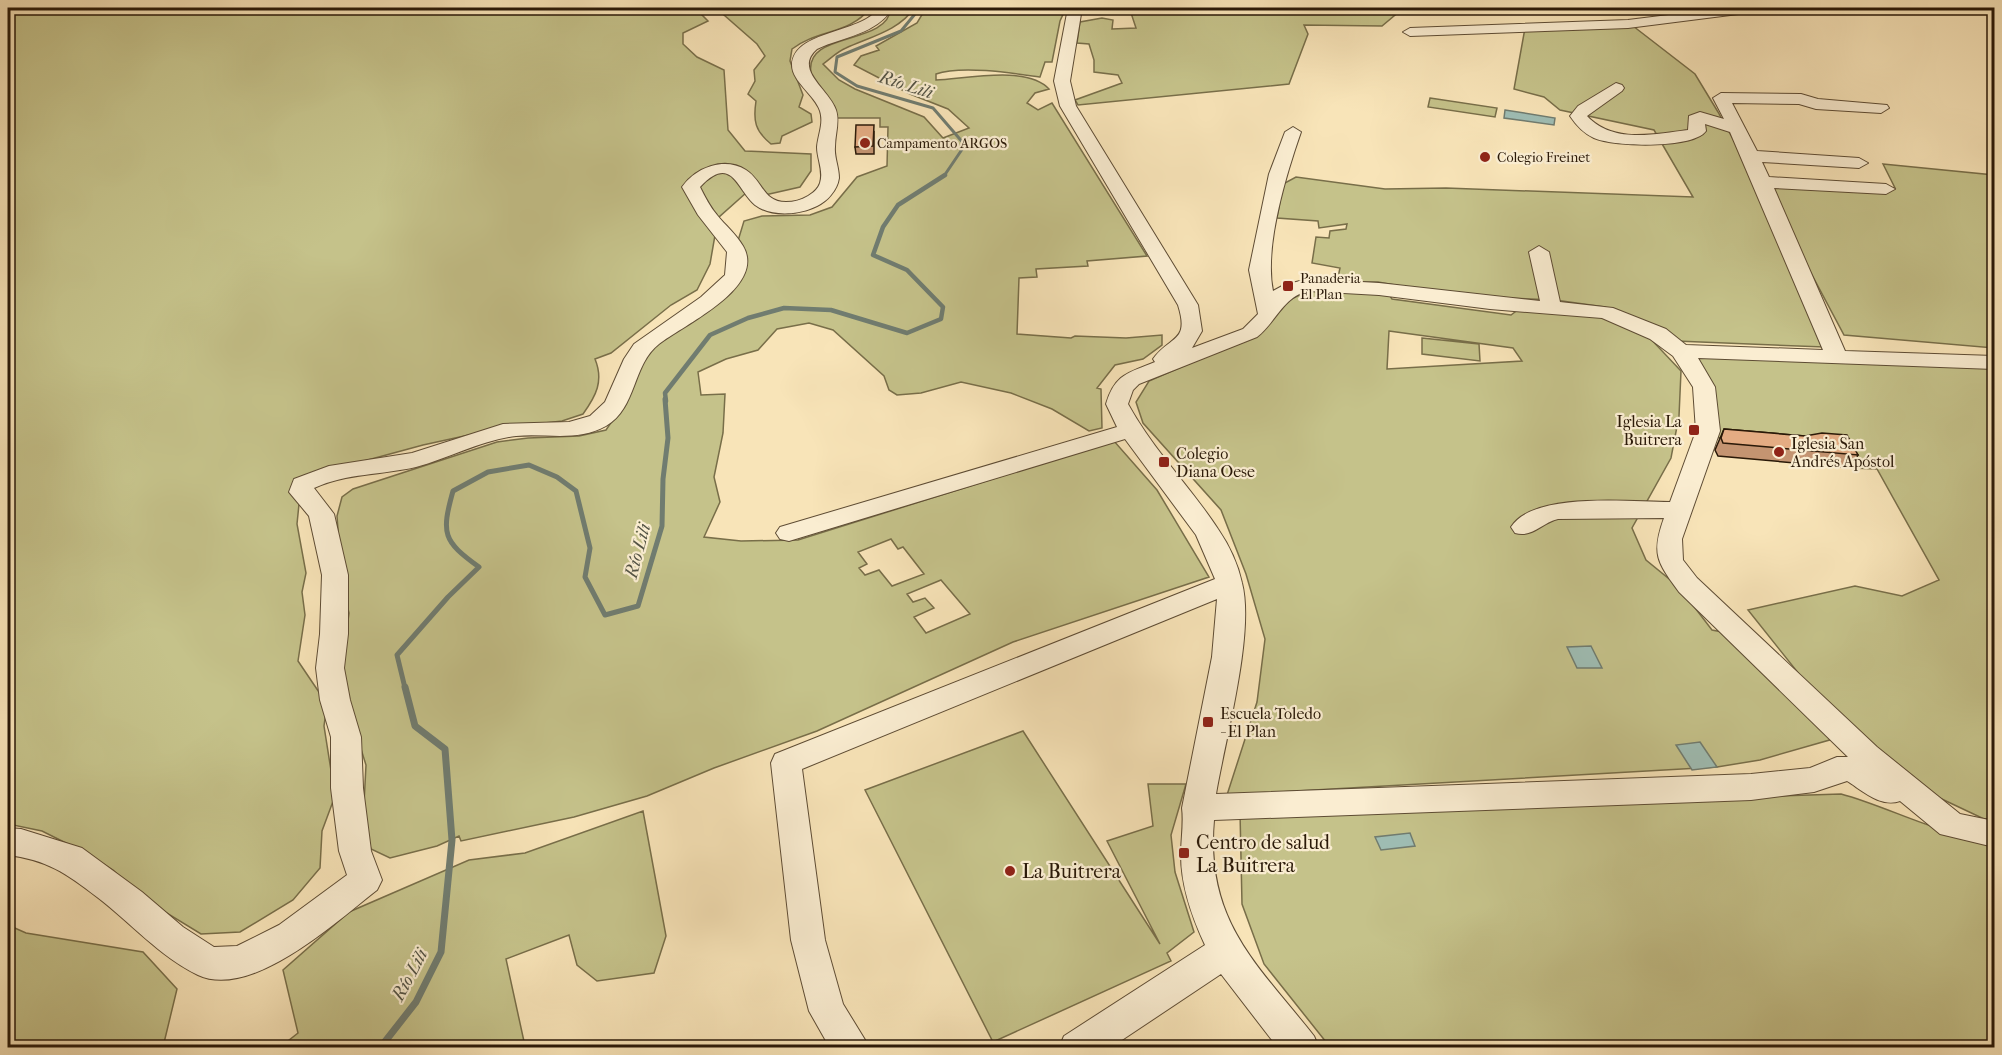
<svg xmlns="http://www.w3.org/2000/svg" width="2002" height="1055" viewBox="0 0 2002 1055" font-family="'IM FELL French Canon',serif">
<rect width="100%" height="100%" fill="#f8e4b8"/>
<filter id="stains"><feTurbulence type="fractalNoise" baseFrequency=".00333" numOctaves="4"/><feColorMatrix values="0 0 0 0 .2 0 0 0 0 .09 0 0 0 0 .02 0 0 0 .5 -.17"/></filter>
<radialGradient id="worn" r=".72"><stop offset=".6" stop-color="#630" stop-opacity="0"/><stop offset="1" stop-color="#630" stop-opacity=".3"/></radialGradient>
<path fill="#c5c28a" stroke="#786e49" stroke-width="1.5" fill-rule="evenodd" d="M 8,8 L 681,8 L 701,14 L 708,21 L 683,33 L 683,44 L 697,57 L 724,70 L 728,130 L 745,151 L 811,154 L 811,171 L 800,187 L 765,195 L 746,193 L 718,218 L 710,264 L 697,290 L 671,305 L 611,353 L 595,359 C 604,381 596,396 583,414 L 562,421 L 501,428 L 423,445 L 353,464 L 312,481 L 299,504 L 297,524 L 306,573 L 302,592 L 305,615 L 298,661 L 327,704 L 324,726 L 335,796 L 322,831 L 320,868 L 293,900 L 240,932 L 201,934 L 142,898 L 113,870 L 82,851 L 42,831 L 8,824 Z
M 716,8 L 870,8 C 851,34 816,30 792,49 L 790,61 L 803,95 L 799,107 L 811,114 L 812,122 L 782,136 L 780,143 L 771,144 C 755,131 753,121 756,101 L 748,94 L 755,81 L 754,70 L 765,56 L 757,44 Z
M 891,8 L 914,8 C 900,30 870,37 846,48 C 838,51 830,59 823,64 L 839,80 L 855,89 L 924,117 L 943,138 L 969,128 L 948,109 L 910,94 L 854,65 L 861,56 L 879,50 L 876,46 L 917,23 L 926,8 L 1066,8 L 1060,21 L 1052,62 L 1045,62 L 1040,77 C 1013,73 961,65 936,74 L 936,80 C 965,79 1027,65 1049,89 L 1035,93 L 1027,103 L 1038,110 L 1052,103 L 1147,256 L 1087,261 L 1088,266 L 1036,269 L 1037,277 L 1019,278 L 1017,334 L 1071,338 L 1075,336 L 1126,338 L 1162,335 L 1162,345 L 1143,359 L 1115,365 L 1097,388 L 1101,389 L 1102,428 L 1089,431 L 1052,409 L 1011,393 L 961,382 L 921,393 L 897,395 L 889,390 L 884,376 L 833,330 L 809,323 L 777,329 L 758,350 L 726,359 L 698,372 L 701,395 L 725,394 L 723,433 L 714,477 L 720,502 L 704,537 L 741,541 L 798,540 L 1114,441 L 1157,490 L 1209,577 L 1013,642 L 817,731 L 714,768 L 647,796 L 574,817 L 461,841 L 459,836 L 437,846 L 390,858 L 371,849 L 363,823 L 366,765 L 340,682 L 349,613 L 342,585 L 337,516 L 342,497 L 353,489 L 497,442 L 528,438 L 579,436 L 606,430 L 621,408 L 650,344 L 720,300 L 744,221 L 762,216 L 810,215 L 832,207 L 857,177 L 887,166 L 888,127 L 880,127 L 880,118 L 836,118 C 828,105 813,88 811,73 C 804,30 887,47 891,8 ZM 891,539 L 898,549 L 903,547 L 924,574 L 892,586 L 879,570 L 865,575 L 859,568 L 867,564 L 858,552 ZM 941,580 L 970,614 L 926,633 L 914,617 L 934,608 L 925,598 L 913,602 L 907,594 Z
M 1146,8 L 1394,8 L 1401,10 L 1382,26 L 1304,25 L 1308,34 L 1289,84 L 1078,105 L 1075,100 L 1122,83 L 1118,75 L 1094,72 L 1094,60 L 1089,44 L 1077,43 L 1080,22 L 1102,18 L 1113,20 L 1112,29 L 1136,28 L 1130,10 Z
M 1633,26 L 1695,74 L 1718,112 L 1738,148 L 1824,347 L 1676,341 L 1605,307 L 1555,300 L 1457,296 L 1378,282 L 1337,282 L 1340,268 L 1312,263 L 1316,237 L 1329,238 L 1330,231 L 1346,229 L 1347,224 L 1319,228 L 1318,221 L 1277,218 L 1283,184 L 1296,177 L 1385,189 L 1446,188 L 1693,197 L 1654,130 L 1560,110 L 1544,97 L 1514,89 L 1525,28 Z
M 1430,98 L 1497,108 L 1495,117 L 1428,107 Z
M 1883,164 L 1994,175 L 1994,348 L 1844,335 L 1762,181 L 1895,188 Z
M 1316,287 L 1386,290 L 1392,299 L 1511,315 L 1519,309 L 1606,316 L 1647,335 L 1681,371 L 1679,416 L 1671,458 L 1632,528 L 1646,560 L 1679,587 L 1712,630 L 1738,635 L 1833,739 L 1760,760 L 1717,767 L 1227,795 L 1257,702 L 1265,639 L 1246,574 L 1221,510 L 1143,423 L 1136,402 L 1149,381 L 1260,333 L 1287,301 ZM 1389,331 L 1513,348 L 1522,361 L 1387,369 Z
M 1422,338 L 1479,344 L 1480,361 L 1422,354 Z
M 1690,354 L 1994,368 L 1994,818 L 1984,819 L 1927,792 L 1811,689 L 1748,610 L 1855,586 L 1902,596 L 1939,580 L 1877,469 L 1851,468 L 1840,448 L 1710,437 Z
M 1023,731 L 1160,944 L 1107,841 L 1153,826 L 1148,784 L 1186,784 L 1171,835 L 1175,872 L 1194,932 L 1167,953 L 1171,961 L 993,1042 L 865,790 Z
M 1841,794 C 1893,808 1940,837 1994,839 L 1994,1047 L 1330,1047 L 1264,964 L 1242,904 L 1240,812 Z
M 643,811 L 666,936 L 654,973 L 597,981 L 577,965 L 569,935 L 506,959 L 525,1046 L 522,1047 L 279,1048 L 298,1033 L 283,970 L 349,912 L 469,860 L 525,853 Z
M 8,925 L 26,933 L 143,952 L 177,989 L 163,1047 L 8,1047 Z"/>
<path fill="#9fbeb5" stroke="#707c70" stroke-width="1.5" d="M 1505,110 L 1555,118 L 1554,125 L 1504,118 Z
M 1591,646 L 1602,668 L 1577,668 L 1567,647 Z
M 1700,742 L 1717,767 L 1692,770 L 1676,745 Z
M 1410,833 L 1415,846 L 1381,850 L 1375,837 Z"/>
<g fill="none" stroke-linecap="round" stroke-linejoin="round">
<path stroke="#707c70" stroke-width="3" d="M 920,8 L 901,31 L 837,57 L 835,72 L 857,86 L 933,108 L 965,145 L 944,176"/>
<path stroke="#707c70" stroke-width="4.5" d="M 666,401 L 665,393 L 710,335 L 748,318 L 784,308 L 831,310 L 907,333 L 941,319 L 943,307 L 907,270 L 873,255 L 883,227 L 898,205 L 945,175"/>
<path stroke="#707c70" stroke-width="5" d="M 405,688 L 397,655 L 448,597 L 479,567 C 443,541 441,534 453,491 L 488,472 L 529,465 L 557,477 L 576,491 L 590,548 L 585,577 L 605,615 L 638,606 L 662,526 L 663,479 L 668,438 L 665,399"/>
<path stroke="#707c70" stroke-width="7" d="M 380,1048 L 416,1002 L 441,952 L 452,840 L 445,749 L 415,726 L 405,687"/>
<defs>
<path id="minor" d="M 879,8 L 893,8 C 875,35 845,36 817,49 C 793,70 829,89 836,110 C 840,122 835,134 835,147 C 834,157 839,167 839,178 C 838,185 835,190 831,195 C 816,214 775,220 755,205 C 737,190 732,153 700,187 C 705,197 710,207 717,215 C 725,225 736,234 743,246 C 767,287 685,324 659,344 C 632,365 637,408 606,426 C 578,442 546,433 516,436 C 482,440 450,458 416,467 C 382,475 347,473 314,488 L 334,514 L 348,575 L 348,634 L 344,668 L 350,700 L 361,737 L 363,788 L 371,851 L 382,880 L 377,890 C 337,921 252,1000 198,975 C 160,957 130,922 97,897 C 66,873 47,860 8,855 L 8,828 L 21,829 L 82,848 L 142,892 L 183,927 L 214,947 L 237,946 L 279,925 L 347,875 L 339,851 L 331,788 L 331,737 L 320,700 L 316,668 L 320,634 L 322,575 L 309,516 L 289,492 L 294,479 L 329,466 L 412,453 L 503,424 L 569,422 L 590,416 L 605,402 L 624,359 L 634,344 L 701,297 L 725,275 L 727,252 L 698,215 L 682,187 C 695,168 724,156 746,170 C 763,181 763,202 786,202 C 794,202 801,200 808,196 C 813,193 818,189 820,183 C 824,171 817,159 817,147 C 818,135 824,123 820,111 C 815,95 792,82 792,65 C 793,30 861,34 879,8 Z
M 1068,8 L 1082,8 L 1070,81 L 1076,106 L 1198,305 L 1202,331 L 1192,348 L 1243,329 L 1258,314 L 1249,270 L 1269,174 L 1285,132 L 1293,127 L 1301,132 C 1286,175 1264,247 1273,291 L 1284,285 L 1308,279 L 1379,283 L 1540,301 L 1529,252 L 1539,246 L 1549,252 L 1560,302 L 1613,308 L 1666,329 L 1686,345 L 1823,350 L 1730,132 L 1705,124 L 1706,131 C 1693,149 1614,147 1594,138 C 1583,133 1576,125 1570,116 L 1578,106 L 1616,83 L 1622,85 L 1624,88 L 1622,91 L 1587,116 C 1613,144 1654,134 1688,130 L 1689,116 L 1700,112 L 1724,119 L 1713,98 L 1721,93 L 1801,94 L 1818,99 L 1887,105 L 1889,108 L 1881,113 L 1816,109 L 1799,104 L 1732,103 L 1757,151 L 1859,158 L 1868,163 L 1859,168 L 1762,162 L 1769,177 L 1886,184 L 1895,189 L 1886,194 L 1774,188 L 1845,351 L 1994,356 L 1994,369 L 1698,358 L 1715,387 L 1720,431 L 1682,539 L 1683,560 L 1697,578 L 1877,747 L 1960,814 L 1994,821 L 1994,847 L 1940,834 L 1900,801 C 1881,808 1863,791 1847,781 L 1814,792 L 1751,800 L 1214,820 C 1205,921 1257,964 1314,1036 L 1319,1048 L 1278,1048 L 1221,974 L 1110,1048 L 1059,1048 L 1064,1036 L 1205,945 C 1192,917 1181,887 1181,855 C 1181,840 1184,822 1182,808 L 1212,657 L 1217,599 L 802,769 L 825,940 L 843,1004 L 870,1048 L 830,1048 L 809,1011 L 791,940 L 771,763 L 775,754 L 1215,579 L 1196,535 L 1125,439 L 789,541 L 780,539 L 776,533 L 780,527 L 1117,427 L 1106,404 C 1115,374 1128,373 1155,362 L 1153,359 C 1170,335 1190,343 1178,305 L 1060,106 L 1054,81 ZM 1308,291 L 1379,295 L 1490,309 L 1602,318 L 1650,339 L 1673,356 L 1693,387 L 1696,431 L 1670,502 C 1630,502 1534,491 1511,527 L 1515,533 C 1533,538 1541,523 1558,519 L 1664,518 C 1651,554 1657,562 1679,592 L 1848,757 L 1837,757 L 1810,768 L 1751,774 L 1216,794 C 1225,740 1255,633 1242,583 C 1238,564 1229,545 1218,529 C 1190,486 1153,450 1128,404 L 1133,390 L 1139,384 L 1257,337 C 1276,322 1283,297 1308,291 Z
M 1725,8 L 1761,8 L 1754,12 L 1628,28 L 1410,36 L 1403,32 L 1410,28 L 1628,20 Z"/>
</defs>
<use href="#minor" stroke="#5e4c34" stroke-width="2"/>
<use href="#minor" fill="#faedd1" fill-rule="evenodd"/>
</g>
<path fill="#c49471" stroke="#2a1908" stroke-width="1.5" d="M 874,132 L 874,154 L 856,154 L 855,147 Z
M 1724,429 L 1805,436 L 1858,455 L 1851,468 L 1718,456 L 1715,450 Z"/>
<path fill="#e4ac83" stroke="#2a1908" stroke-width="1.5" d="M 856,125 L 874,125 L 873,146 L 855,147 Z
M 1724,429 L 1805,436 L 1822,433 L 1847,435 L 1858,455 L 1723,443 L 1721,438 Z"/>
<g fill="#8f2418" stroke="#faedd1" stroke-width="2">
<circle cx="865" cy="143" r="6"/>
<circle cx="1485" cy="157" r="6"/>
<rect x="1282" y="280" width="12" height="12" rx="3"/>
<rect x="1688" y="424" width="12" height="12" rx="3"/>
<circle cx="1779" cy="452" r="6"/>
<rect x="1158" y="456" width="12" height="12" rx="3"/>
<rect x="1202" y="716" width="12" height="12" rx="3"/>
<rect x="1178" y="847" width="12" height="12" rx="3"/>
<circle cx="1010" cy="871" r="6"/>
</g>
<g text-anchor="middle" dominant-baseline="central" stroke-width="4.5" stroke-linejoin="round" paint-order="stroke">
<g font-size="14" fill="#2a1908" stroke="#faedd1" text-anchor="start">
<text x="877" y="143">Campamento ARGOS</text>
<text x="1497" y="157">Colegio Freinet</text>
<text x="1300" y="278">Panaderia<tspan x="1300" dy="16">El Plan</tspan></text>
</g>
<g font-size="16" fill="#2a1908" stroke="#faedd1" text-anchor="start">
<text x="1682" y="421" text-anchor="end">Iglesia La<tspan x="1682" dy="18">Buitrera</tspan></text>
<text x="1791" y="443">Iglesia San<tspan x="1791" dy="18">Andrés Apóstol</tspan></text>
<text x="1176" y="453">Colegio<tspan x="1176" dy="18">Diana Oese</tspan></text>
<text x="1220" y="713">Escuela Toledo<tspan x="1220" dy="18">- El Plan</tspan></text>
</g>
<g font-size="18" font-style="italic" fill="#535345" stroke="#faedd1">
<text transform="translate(906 85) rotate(18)">Río Lili</text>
<text transform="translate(638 551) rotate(-75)">Río Lili</text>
<text transform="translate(410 975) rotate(-62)">Río Lili</text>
</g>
<g font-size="20" fill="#2a1908" stroke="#faedd1" text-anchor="start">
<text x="1196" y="842">Centro de salud<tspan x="1196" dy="23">La Buitrera</tspan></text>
<text x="1022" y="871">La Buitrera</text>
</g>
</g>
<rect width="2002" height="1055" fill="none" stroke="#f8e4b8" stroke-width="30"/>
<rect x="9" y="9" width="1984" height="1037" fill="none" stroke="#2a1908" stroke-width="3"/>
<rect x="15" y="15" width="1972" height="1025" fill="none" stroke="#2a1908" stroke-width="1.5"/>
<rect width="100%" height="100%" filter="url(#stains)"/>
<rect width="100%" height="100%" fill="url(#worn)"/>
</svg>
